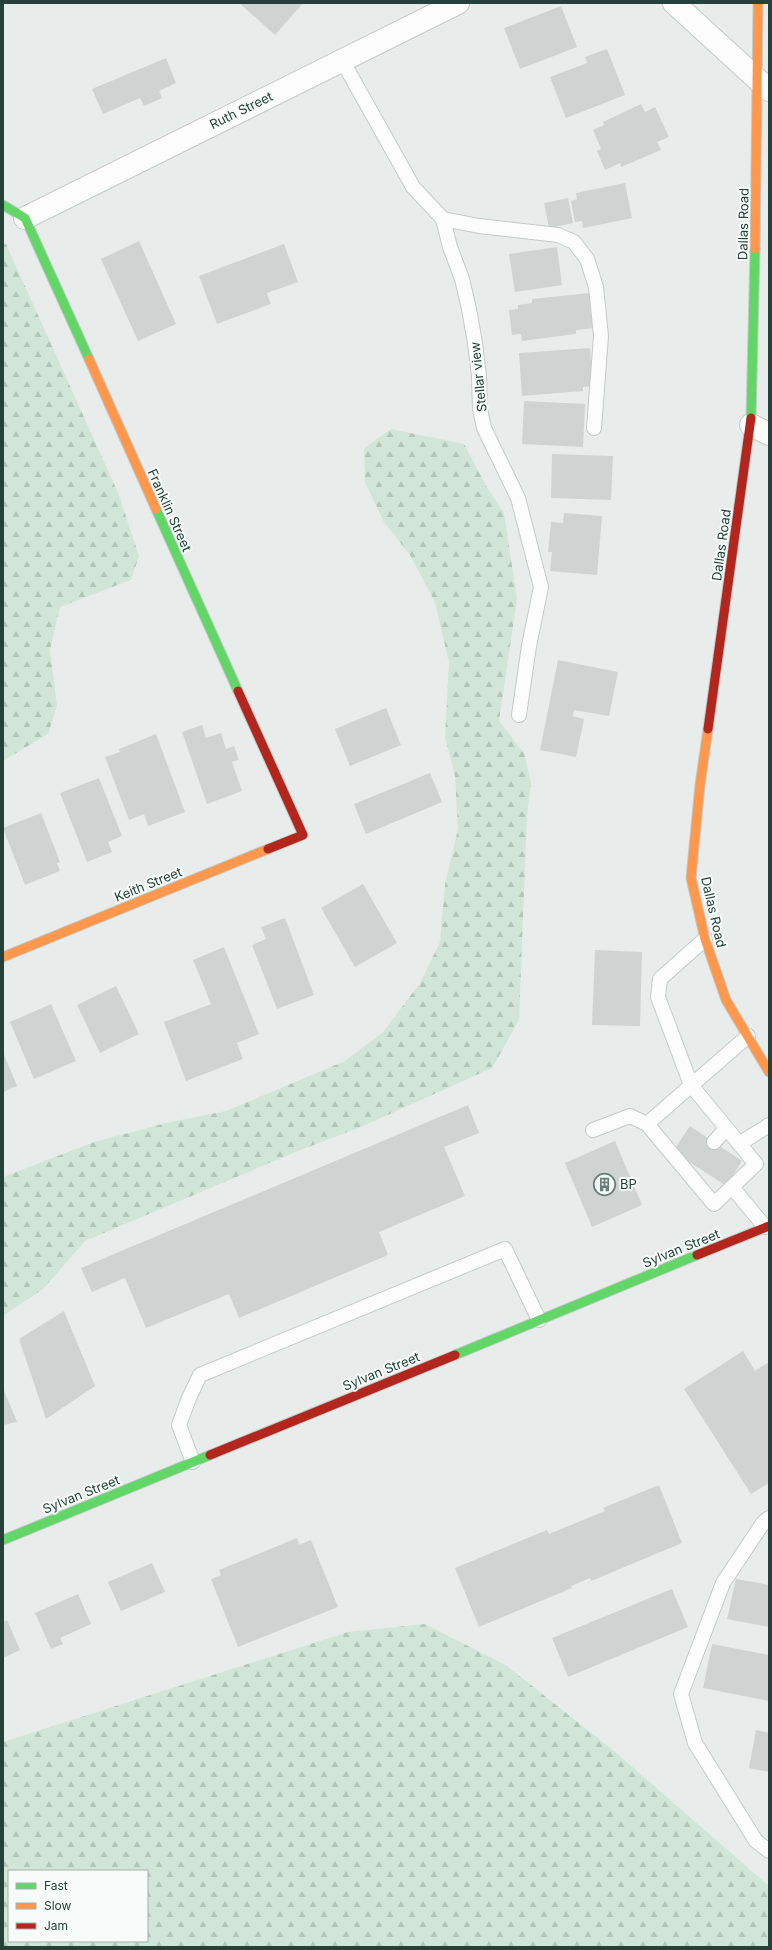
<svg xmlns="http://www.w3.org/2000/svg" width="772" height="1950" viewBox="0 0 772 1950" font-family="Inter,sans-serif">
<defs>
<pattern id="forest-firs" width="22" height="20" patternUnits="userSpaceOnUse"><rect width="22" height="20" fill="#d1e6d8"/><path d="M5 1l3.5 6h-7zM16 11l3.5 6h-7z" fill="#b3c6ba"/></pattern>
</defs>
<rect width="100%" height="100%" fill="#e8edeb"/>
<path fill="url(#forest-firs)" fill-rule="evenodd" d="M 3,244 L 6,244 L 119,495 L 139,556 L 131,580 L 60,607 L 50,650 L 57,706 L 48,734 L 3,761 Z
M 391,429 L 464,444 L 487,487 L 504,513 L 517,599 L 499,721 L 524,753 L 531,782 L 527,817 L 519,1020 L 492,1068 L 361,1127 L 298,1151 L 85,1241 L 43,1289 L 3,1316 L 3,1177 L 94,1142 L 166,1123 L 226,1111 L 345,1061 L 383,1032 L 420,983 L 440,942 L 445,884 L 458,829 L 455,776 L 445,737 L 449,663 L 435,602 L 410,555 L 384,522 L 365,482 L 364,448 Z
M 425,1624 L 507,1666 L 614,1751 L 769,1886 L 769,1947 L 3,1947 L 3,1742 L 348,1632 ZM 9,1871 L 147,1871 L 147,1941 L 9,1941 Z"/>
<path fill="#cfd4d2" d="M 239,3 L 303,3 L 275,35 Z
M 561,6 L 577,47 L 520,69 L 504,28 Z
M 607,49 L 625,95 L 566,118 L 550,77 L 587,63 L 585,57 Z
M 166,58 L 176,83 L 159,91 L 162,98 L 144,106 L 140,98 L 103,114 L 92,89 Z
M 641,104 L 645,112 L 655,107 L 669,137 L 657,142 L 661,150 L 621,167 L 620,163 L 605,170 L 597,151 L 601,149 L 593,130 L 604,125 L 603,122 Z
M 625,183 L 632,218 L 583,228 L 582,221 L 575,222 L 571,201 L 577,199 L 576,193 Z
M 568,198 L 573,223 L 549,228 L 544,203 Z
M 139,241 L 176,324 L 138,341 L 101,259 Z
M 284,244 L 298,282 L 267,293 L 271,304 L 217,324 L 199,276 Z
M 557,247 L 562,285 L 515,292 L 509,254 Z
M 590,293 L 594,328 L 576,330 L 576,334 L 522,341 L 521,334 L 512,335 L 509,310 L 518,309 L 518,305 L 532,303 L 532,299 Z
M 590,348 L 593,386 L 583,387 L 583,391 L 522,396 L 519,353 Z
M 524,401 L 585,404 L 583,447 L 522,444 Z
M 552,454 L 613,456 L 611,500 L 551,498 Z
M 564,513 L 602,516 L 597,575 L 550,571 L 552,552 L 548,552 L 551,522 L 563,523 Z
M 558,660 L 618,672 L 609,716 L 574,710 L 573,716 L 584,719 L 576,757 L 540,750 Z
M 386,708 L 401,745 L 350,766 L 335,729 Z
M 202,725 L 206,738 L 221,733 L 226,749 L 234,746 L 239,760 L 232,762 L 242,791 L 207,804 L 182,732 Z
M 156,734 L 185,812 L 148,826 L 144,814 L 129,820 L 105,757 L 120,752 L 119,749 Z
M 430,773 L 442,802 L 366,834 L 354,804 Z
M 99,778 L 122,836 L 108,842 L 112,852 L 87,862 L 60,793 Z
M 41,813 L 60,862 L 57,863 L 60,871 L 25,885 L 3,828 Z
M 363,884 L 397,943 L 355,967 L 321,908 Z
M 285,918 L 314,995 L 277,1009 L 252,945 L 266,939 L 261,927 Z
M 224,947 L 259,1034 L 237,1043 L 243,1059 L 186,1081 L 164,1022 L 211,1004 L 193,960 Z
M 595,950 L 642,952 L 640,1026 L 592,1025 Z
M 116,986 L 139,1034 L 100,1053 L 77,1005 Z
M 51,1004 L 76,1061 L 34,1079 L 10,1022 Z
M 3,1052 L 17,1086 L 3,1092 Z
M 468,1105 L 479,1133 L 444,1147 L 465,1196 L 379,1232 L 388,1255 L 239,1318 L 229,1294 L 146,1328 L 125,1278 L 92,1292 L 81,1268 Z
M 690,1126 L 742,1161 L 726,1186 L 673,1151 Z
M 615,1141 L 642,1205 L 592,1227 L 565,1163 Z
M 64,1311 L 95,1386 L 46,1419 L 19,1339 Z
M 743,1351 L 755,1371 L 769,1362 L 769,1483 L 751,1494 L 684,1389 Z
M 3,1388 L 17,1422 L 3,1425 Z
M 659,1485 L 682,1543 L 591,1581 L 590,1578 L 571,1586 L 572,1588 L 479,1627 L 455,1568 L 547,1530 L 549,1534 L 605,1511 L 603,1508 Z
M 297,1538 L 299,1545 L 311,1540 L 338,1607 L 238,1647 L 211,1579 L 221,1575 L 219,1570 Z
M 152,1563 L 165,1592 L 121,1611 L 108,1582 Z
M 736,1579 L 769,1585 L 769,1627 L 727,1619 Z
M 672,1589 L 688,1627 L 568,1677 L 552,1638 Z
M 78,1594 L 91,1624 L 60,1638 L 63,1644 L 51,1649 L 35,1613 Z
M 7,1620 L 20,1650 L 3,1658 L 3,1622 Z
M 712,1644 L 769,1655 L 769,1701 L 703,1688 Z
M 756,1730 L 769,1733 L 769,1772 L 749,1768 Z"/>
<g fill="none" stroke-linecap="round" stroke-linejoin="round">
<defs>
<path id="lane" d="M 342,60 L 413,187 L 443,219 L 450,247 L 462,279 L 469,309 L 475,343 L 479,376 L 480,409 L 484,428 L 518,498 L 541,587 L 529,646 L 519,715
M 443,219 L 479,226 L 558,235 L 574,242 L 587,259 L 596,287 L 601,336 L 594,428
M 705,939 L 660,979 L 658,997 L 691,1085 L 756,1164 L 714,1204 L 647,1124 L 748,1036
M 593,1130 L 630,1116 L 647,1124
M 714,1142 L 726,1129
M 739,1144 L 769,1125
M 732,1187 L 765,1227
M 193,1462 L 179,1425 L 189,1398 L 200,1375 L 505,1249 L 539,1320
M 769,1518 L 763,1523 L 723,1583 L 681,1694 L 695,1743 L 756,1841 L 769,1851"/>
<path id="street" d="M 674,3 L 769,90
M 25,218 L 458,3
M 751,425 L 769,434"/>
<path id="fast" d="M 3,205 L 25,218 L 89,359
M 751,418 L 755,249
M 156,509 L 238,691
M 455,1355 L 697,1255
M 3,1540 L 210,1455"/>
<path id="slow" d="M 755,249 L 758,3
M 89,359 L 156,509
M 708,729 L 700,785 L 691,878 L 705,939 L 726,1000 L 769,1072
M 3,957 L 268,849"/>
<path id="jam" d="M 238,691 L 303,835 L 268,849
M 708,729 L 751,418
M 697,1255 L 769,1226
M 210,1455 L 455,1355"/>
</defs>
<use href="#lane" stroke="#c5cac8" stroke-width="16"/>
<use href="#street" stroke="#c5cac8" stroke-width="24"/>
<use href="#fast" stroke="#c3cbc8" stroke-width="11"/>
<use href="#slow" stroke="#c3cbc8" stroke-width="11"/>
<use href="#jam" stroke="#c3cbc8" stroke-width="11"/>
<use href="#lane" stroke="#fcfcfc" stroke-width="14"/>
<use href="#street" stroke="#fcfcfc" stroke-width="22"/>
<use href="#fast" stroke="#63d668" stroke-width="9"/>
<use href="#slow" stroke="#ff974d" stroke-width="9"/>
<use href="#jam" stroke="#b3261e" stroke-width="9"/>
</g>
<defs>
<symbol id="building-ring" viewBox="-11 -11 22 22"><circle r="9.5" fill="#f7fbf9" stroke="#697e78" stroke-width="1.5"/><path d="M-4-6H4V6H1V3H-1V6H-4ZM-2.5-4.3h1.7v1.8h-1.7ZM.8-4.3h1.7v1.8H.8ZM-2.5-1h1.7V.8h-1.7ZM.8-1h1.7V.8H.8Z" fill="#697e78"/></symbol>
</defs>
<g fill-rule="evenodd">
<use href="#building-ring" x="592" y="1172" width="25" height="25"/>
</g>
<g text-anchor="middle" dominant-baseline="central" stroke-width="4" stroke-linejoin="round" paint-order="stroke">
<g font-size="13" fill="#24423a" stroke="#f7fbf9">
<text transform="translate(241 110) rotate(-26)">Ruth Street</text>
<text transform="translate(743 224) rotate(-89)">Dallas Road</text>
<text transform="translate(478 377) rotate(-96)">Stellar view</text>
<text transform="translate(170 510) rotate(66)">Franklin Street</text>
<text transform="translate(721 545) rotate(-82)">Dallas Road</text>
<text transform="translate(148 884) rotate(-22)">Keith Street</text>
<text transform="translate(714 912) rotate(77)">Dallas Road</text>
<text transform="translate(681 1248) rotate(-22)">Sylvan Street</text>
<text transform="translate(381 1371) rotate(-22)">Sylvan Street</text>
<text transform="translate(81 1494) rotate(-22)">Sylvan Street</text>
</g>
<g font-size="13" fill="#24423a" stroke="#f7fbf9" text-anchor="start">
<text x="620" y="1184">BP</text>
</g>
</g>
<rect width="772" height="1950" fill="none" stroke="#24423a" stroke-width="8"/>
<rect x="8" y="1870" width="140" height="72" fill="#f7fbf9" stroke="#a3b1ad"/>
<rect x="16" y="1883" width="20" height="6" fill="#63d668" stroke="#a3b1ad"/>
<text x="44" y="1890" font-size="12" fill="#24423a">Fast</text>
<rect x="16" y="1903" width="20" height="6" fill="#ff974d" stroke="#a3b1ad"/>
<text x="44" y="1910" font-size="12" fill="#24423a">Slow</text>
<rect x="16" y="1923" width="20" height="6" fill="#b3261e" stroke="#a3b1ad"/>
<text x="44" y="1930" font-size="12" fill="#24423a">Jam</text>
</svg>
